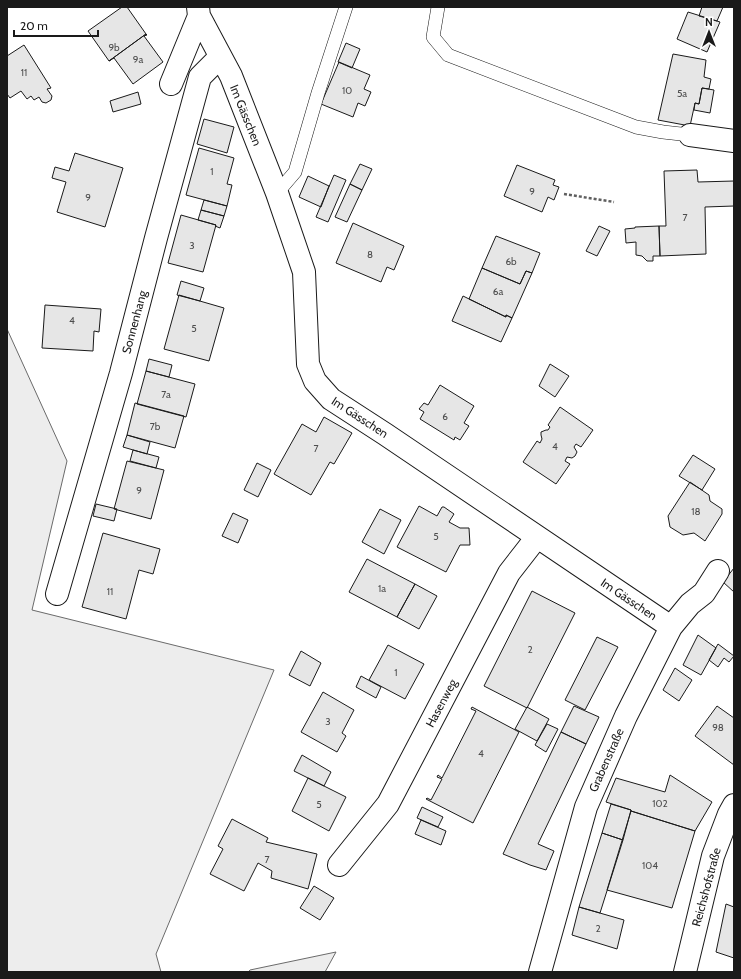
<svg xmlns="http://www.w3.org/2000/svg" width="741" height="979" viewBox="0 0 741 979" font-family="Cabin,sans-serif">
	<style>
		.built { fill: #ededed; stroke: #6a6a6a }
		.building { fill: #e6e6e6; stroke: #1a1a1a }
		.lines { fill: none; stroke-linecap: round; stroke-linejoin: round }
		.service-casing { stroke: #1a1a1a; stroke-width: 14 }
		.minor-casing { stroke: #1a1a1a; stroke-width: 24 }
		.tertiary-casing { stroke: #1a1a1a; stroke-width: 24 }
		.path { stroke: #5f5f5f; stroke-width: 2.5; stroke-dasharray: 3 2; stroke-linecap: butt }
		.service { stroke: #fff; stroke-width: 13 }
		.minor { stroke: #fff; stroke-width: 22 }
		.tertiary { stroke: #fff; stroke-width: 22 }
		.labels { text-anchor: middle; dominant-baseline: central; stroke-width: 3; stroke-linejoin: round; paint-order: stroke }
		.number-label { font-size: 10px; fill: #4d4d4d }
		.street-label { font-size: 12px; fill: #1a1a1a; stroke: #fff }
	</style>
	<rect width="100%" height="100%" fill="#fff"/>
	<!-- built -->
	<path class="built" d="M7 329 67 461 32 610 274 670 156 954 161 972H7Z
		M336 952 325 972H248L250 970Z"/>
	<!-- building -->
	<path class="building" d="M122 7H127L146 34 109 61 88 31Z
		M702 7H723L717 21 699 16Z
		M688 12 720 22 707 52 677 39Z
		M146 34 147 35 144 36 163 62 133 84 114 58 109 61Z
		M346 43 360 49 352 68 338 62Z
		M24 45 51 88 47 89 52 96 51 100 46 103 42 102 39 97 34 100 31 96 27 99 21 91 10 98 7 94V56Z
		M673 54 706 60 704 77 711 79 709 89 702 88 699 104 695 103 690 126 658 120Z
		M339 62 370 75 364 89 371 92 365 106 358 103 353 117 321 104Z
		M702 88 714 90 710 113 694 110 695 103 699 104Z
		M138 92 141 104 113 112 110 101Z
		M204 119 234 127 227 153 197 144Z
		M199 148 234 158 227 184 232 185 227 206 186 195Z
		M75 153 123 168 105 227 57 212 66 182 52 178 55 167 69 171Z
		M360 164 372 169 362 190 350 184Z
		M517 165 555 180 553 185 559 187 554 200 548 197 542 212 504 196Z
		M697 170 698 182 734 181V206L705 207 706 254 660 256 659 226H666L664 171Z
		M334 175 346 180 328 222 316 217Z
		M308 176 329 186 321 207 299 197Z
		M350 184 362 190 347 222 335 217Z
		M204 200 227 206 224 216 201 210Z
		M201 210 224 216 220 228 215 226 216 225 198 220Z
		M181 215 216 225 203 272 168 263Z
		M353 223 404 246 394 270 387 267 381 282 336 263Z
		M599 226 610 231 597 256 586 251Z
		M659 226 660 256H653V261H647L642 256 636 255V242L626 243 625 229 635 228V227Z
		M496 236 540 253 532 273 526 271 520 284 482 268Z
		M482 268 520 284 526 271 532 273 512 318 506 315V317L469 299Z
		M181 281 204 288 200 301 177 295Z
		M179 295 224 308 209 361 164 349Z
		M463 296 506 317V315L512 318 501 342 452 321Z
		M45 305 101 309 99 332 94 331 93 351 42 348Z
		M149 359 172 365 169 377 146 371Z
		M550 364 569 376 555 397 539 386Z
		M146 371 195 384 186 417 137 404Z
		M440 385 474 406 464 423 469 426 460 440 455 437 454 440 420 419 424 412 419 409 424 403 428 405Z
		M135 403 184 416 175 448 127 435Z
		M560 407 593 430 581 447 576 444 574 447 577 452 575 456 572 458 567 457 565 461 570 464 556 484 523 462 537 441 540 443 542 439 541 435V432L546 430H548L550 427 548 425Z
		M324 417 352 433 334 464 330 462 311 495 274 474 302 424 316 432Z
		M127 435 150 442 147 454 123 447Z
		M133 450 159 457 156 468 130 461Z
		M693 455 715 469 702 490 679 476Z
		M127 461 164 470 151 519 114 509Z
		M257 463 271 470 258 497 244 490Z
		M690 482 709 495 710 501 722 509V514L705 541 694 533 683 535 670 527 668 516Z
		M96 504 117 509 114 521 93 516Z
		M419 506 437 516 442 507H444L454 514 449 522 460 528H469L470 545H460L446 572 397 547Z
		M380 509 401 520 384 554 362 542Z
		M233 513 248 520 238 543 222 536Z
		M103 533 160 549 153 574 139 570 126 619 82 607Z
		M367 559 415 584 397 617 349 592Z
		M734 568V592L723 582Z
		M415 584 437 596 419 629 397 617Z
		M532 591 575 613 527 708 484 686Z
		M698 635 716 648 701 675 683 665Z
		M597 637 618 647 585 710 565 700Z
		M718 644 734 656 729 662 724 658 718 667 709 660Z
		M388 645 424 664 405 699 369 680Z
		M301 651 321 663 310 686 289 675Z
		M675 668 692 680 679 701 663 690Z
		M361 676 381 687 376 698 356 687Z
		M323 692 354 710 342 733 346 736 337 752 301 732Z
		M574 706 599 717 586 744 561 732Z
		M717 706 734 718V765L695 736Z
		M472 707 519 732 473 823 426 799 427 798 431 800 442 779 437 777 438 775 442 778 476 711 471 709Z
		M527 707 549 719 537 741 515 729Z
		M547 724 558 729 546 752 535 745Z
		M561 732 586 744 538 844 554 851 546 870 530 865 503 854Z
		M302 755 331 772 324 786 294 771Z
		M670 775 712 802 695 831 631 811V810L606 802 616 778 665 792Z
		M308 778 346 797 329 831 292 811Z
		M611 804 631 810 623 840 602 833Z
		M422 807 443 817 438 827 417 818Z
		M631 811 695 831 672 908 607 890Z
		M232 819 268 838 266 842 317 854 308 889 271 878 272 871 258 863 244 891 210 874 223 849 218 846Z
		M421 820 446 831 441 845 415 834Z
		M602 833 623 840 600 913 579 907Z
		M314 886 334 898 320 920 300 908Z
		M726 904 734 907V958L716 952Z
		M579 907 624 920 617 949 572 935Z"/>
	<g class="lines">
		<!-- service casing -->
		<g class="service-casing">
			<path id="service" d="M438 7 433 37 448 55 636 127 663 132 690 135
				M277 193 295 172 318 93 346 7"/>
		</g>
		<!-- minor casing -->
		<g class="minor-casing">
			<path id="minor" d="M198 7 199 16 231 76 277 193 304 272 308 364 315 381 331 399 385 434 671 627
				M171 84 199 16
				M690 135 734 141
				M57 594 121 373 156 238 200 77 220 57
				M339 865 388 804 509 573 537 537
				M540 972 586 807 626 716 671 627 690 604 704 593 718 571"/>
		</g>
		<!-- tertiary casing -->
		<g class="tertiary-casing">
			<path id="tertiary" d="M685 972 713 856 729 814 734 805"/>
		</g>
		<!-- path -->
		<path class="path" d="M564 194 614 202"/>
		<!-- service -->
		<use href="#service" class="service"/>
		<!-- minor -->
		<use href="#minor" class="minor"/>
		<!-- tertiary -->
		<use href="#tertiary" class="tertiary"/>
	</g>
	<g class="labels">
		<!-- number labels -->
		<g class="number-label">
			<text x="114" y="47">9b</text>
			<text x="138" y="59">9a</text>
			<text x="24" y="72">11</text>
			<text x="347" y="90">10</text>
			<text x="682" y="93">5a</text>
			<text x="212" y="171">1</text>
			<text x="532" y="191">9</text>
			<text x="88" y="197">9</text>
			<text x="685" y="217">7</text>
			<text x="192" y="245">3</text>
			<text x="370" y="254">8</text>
			<text x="511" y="261">6b</text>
			<text x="498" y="291">6a</text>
			<text x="72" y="320">4</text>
			<text x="194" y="328">5</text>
			<text x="166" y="394">7a</text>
			<text x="445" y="416">6</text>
			<text x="155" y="426">7b</text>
			<text x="555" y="446">4</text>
			<text x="316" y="448">7</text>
			<text x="139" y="490">9</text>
			<text x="696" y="511">18</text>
			<text x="436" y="536">5</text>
			<text x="382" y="588">1a</text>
			<text x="110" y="591">11</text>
			<text x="530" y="649">2</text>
			<text x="396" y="672">1</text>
			<text x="328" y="721">3</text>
			<text x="718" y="727">98</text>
			<text x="481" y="753">4</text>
			<text x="660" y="803">102</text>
			<text x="319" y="804">5</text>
			<text x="267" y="859">7</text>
			<text x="650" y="865">104</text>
			<text x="598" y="928">2</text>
		</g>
		<!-- street labels -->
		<g class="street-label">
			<text transform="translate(246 115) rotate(68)">Im Gässchen</text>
			<text transform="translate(134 322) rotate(-75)">Sonnenhang</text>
			<text transform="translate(360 417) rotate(33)">Im Gässchen</text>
			<text transform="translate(629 599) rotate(34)">Im Gässchen</text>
			<text transform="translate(441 703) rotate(-62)">Hasenweg</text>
			<text transform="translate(606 760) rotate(-66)">Grabenstraße</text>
			<text transform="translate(706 887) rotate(-75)">Reichshofstraße</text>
		</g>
	</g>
	<!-- border -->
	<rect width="741" height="979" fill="none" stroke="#1a1a1a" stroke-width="16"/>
	<!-- north arrow -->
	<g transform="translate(709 32)" stroke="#ffffff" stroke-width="3" paint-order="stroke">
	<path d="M0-3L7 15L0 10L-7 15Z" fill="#1a1a1a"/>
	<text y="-6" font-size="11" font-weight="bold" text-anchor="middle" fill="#1a1a1a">N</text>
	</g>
	<!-- scale -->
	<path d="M14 30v6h84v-6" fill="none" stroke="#1a1a1a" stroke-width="2"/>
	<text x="20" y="30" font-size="12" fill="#1a1a1a" stroke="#ffffff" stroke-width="3" paint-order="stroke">20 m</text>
</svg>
